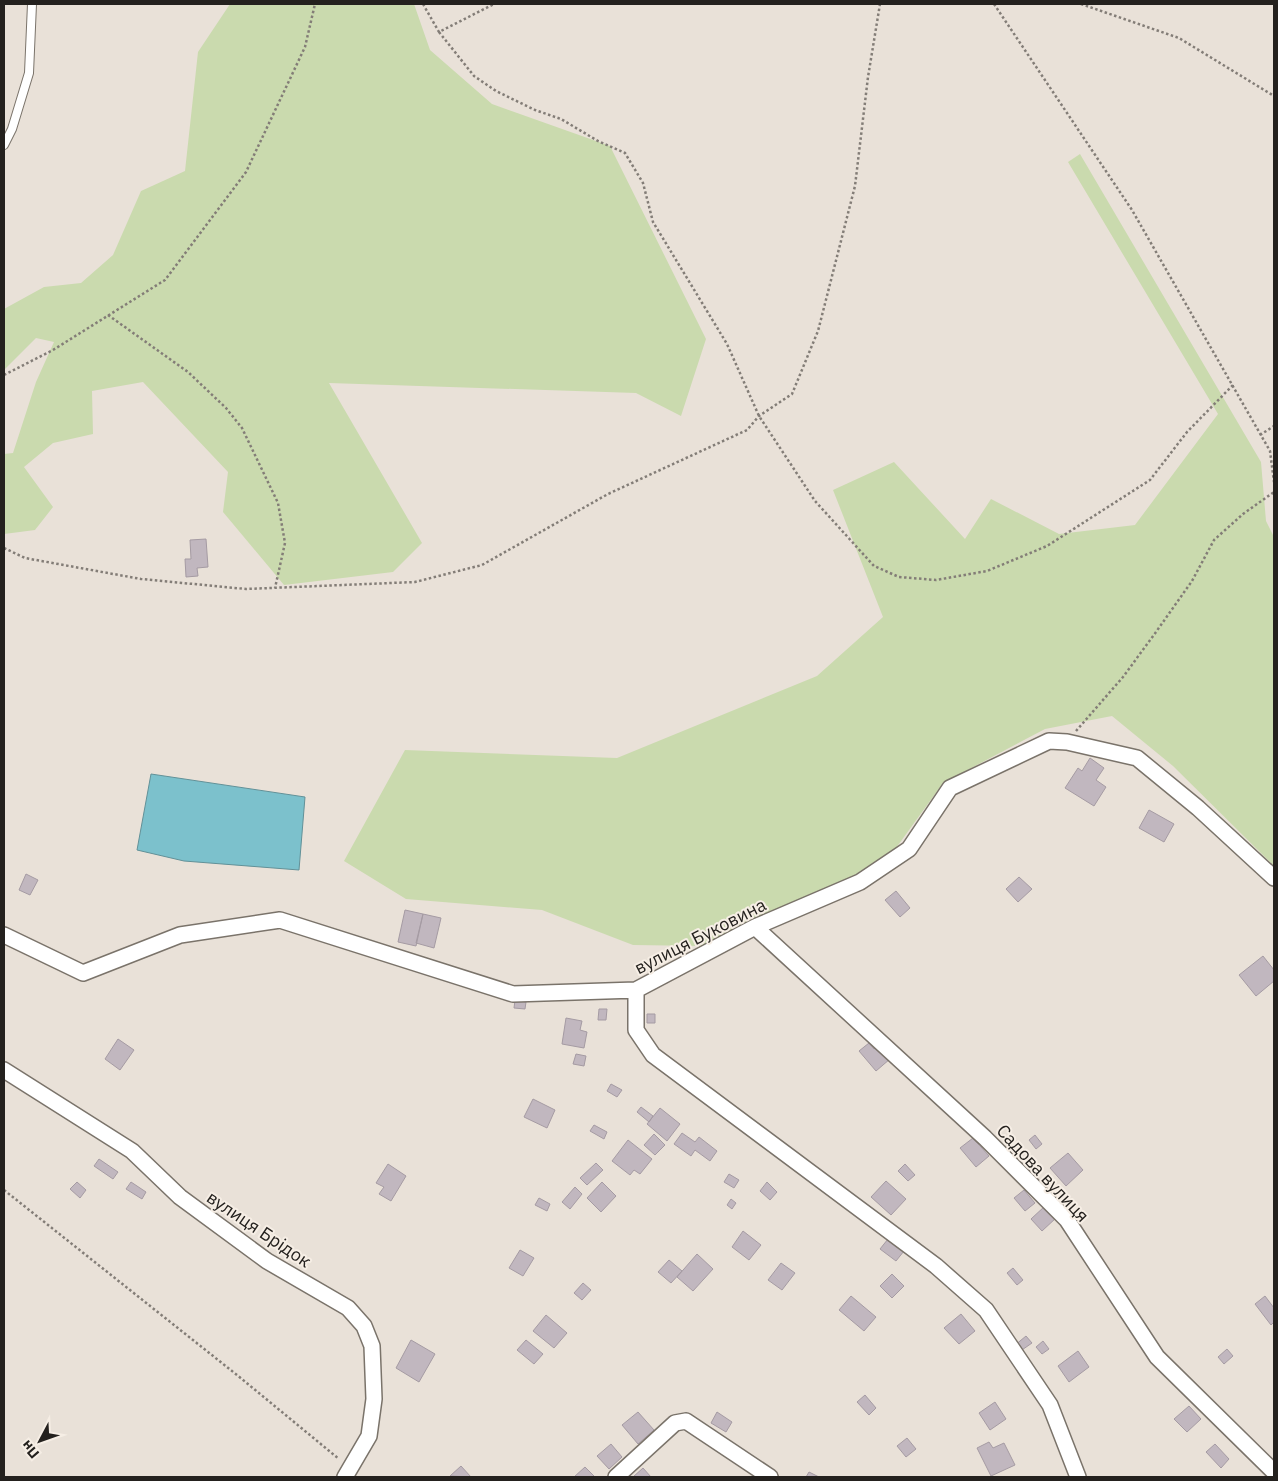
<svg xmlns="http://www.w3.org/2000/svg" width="1278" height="1481" viewBox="0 0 1278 1481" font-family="'IBM Plex Sans',sans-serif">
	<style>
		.green { fill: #cadaae }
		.water { fill: #7cc1cc; stroke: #629198 }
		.building { fill: #c1b7bf; stroke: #a59ba3 }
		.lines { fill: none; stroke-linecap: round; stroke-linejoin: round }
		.lane-casing { stroke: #7a736a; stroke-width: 10 }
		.street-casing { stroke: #7a736a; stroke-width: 18 }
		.path { stroke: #837d77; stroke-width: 2.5; stroke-dasharray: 2.5 2.5; stroke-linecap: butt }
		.lane { stroke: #fff; stroke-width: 8 }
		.street { stroke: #fff; stroke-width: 15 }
		.labels { text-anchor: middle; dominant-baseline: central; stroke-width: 4; stroke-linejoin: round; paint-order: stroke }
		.street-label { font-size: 18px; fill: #24211e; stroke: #f6eee5 }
	</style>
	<rect width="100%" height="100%" fill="#e9e1d8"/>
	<!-- green -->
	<path class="green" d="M230 4H414L430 50 492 104 610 146 706 339 681 416 636 393 329 383 422 543 393 572 284 585 223 512 228 472 143 382 92 391 93 434 53 443 24 467 53 507 35 530 4 534V454L13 453 36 382 54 342 36 338 4 370V309L44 287 81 283 113 255 141 191 185 171 198 52Z
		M1080 154 1261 462 1266 521 1274 537V866L1173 766 1112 716 1045 729 943 783 896 848 850 878 702 946 633 945 542 910 406 899 344 861 405 750 617 758 817 676 883 617 833 490 894 462 965 539 991 499 1059 534 1135 525 1218 414 1068 162Z"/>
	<!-- water -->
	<path class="water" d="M151 774 305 797 299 870 184 861 137 850Z"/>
	<!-- building -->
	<path class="building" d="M206 539 208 567 197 568 198 576 186 577 185 559H191L190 540Z
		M1090 758 1104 768 1096 780 1106 787 1094 806 1065 788 1078 768 1082 771Z
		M1149 810 1174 824 1164 842 1139 828Z
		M26 874 38 880 30 895 19 890Z
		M1019 877 1032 889 1018 902 1006 889Z
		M896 891 910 908 900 917 885 900Z
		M405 910 423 914 416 946 398 942Z
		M423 914 441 918 434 948 416 943Z
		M1263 956 1274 970V981L1256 996 1239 975Z
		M515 1000 526 1002 525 1009 514 1008Z
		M599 1009H607L606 1020H598Z
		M647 1014H655V1023H647Z
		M566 1018 582 1021 580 1030 587 1032 584 1048 562 1044Z
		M118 1039 134 1050 120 1070 105 1059Z
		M869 1043 874 1049 879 1045 890 1059 876 1071 859 1051Z
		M576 1054 586 1056 584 1066 573 1064Z
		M611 1084 622 1090 617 1097 607 1091Z
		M533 1099 555 1110 547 1128 524 1117Z
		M641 1107 653 1116 649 1122 637 1112Z
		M660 1108 680 1124 667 1141 647 1124Z
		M594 1125 607 1132 604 1139 590 1131Z
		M682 1133 695 1142 699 1137 717 1151 710 1161 695 1150 691 1156 674 1144Z
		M654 1134 665 1145 655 1155 644 1145Z
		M1035 1135 1042 1144 1036 1149 1029 1140Z
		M973 1138 989 1156 976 1167 960 1148Z
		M628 1140 652 1159 640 1174 634 1170 630 1175 612 1161Z
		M1068 1153 1083 1170 1066 1186 1050 1168Z
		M99 1159 118 1172 113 1179 94 1166Z
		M596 1163 603 1170 587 1185 580 1178Z
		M388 1164 406 1176 391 1201 379 1194 384 1187 376 1183Z
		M905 1164 915 1175 908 1181 898 1171Z
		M729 1174 739 1180 734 1188 724 1182Z
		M886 1181 906 1199 891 1215 871 1197Z
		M77 1182 86 1190 80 1198 70 1189Z
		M131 1182 146 1192 142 1199 126 1189Z
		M602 1182 616 1196 601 1212 587 1198Z
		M767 1182 777 1192 770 1200 760 1191Z
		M575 1187 582 1194 570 1209 562 1202Z
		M1024 1190 1035 1203 1025 1211 1014 1198Z
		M539 1198 550 1204 547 1211 535 1205Z
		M731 1199 736 1203 732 1209 727 1205Z
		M1045 1206 1056 1218 1042 1231 1031 1219Z
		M743 1231 761 1245 749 1260 732 1247Z
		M888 1239 904 1251 896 1261 880 1249Z
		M520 1250 534 1258 523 1276 509 1268Z
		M697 1254 713 1269 693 1291 677 1277Z
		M669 1260 682 1271 671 1283 658 1272Z
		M781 1263 795 1273 782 1290 768 1280Z
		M1013 1268 1023 1280 1017 1285 1007 1273Z
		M892 1274 904 1286 892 1298 880 1286Z
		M583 1283 591 1290 582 1300 574 1293Z
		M851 1296 876 1317 864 1331 839 1310Z
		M1265 1296 1274 1308V1322L1271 1325 1255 1304Z
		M961 1314 975 1331 959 1344 944 1328Z
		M546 1315 567 1333 554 1348 533 1331Z
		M1026 1336 1032 1343 1019 1352 1014 1346Z
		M411 1340 435 1354 419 1382 396 1368Z
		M526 1340 543 1354 534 1364 517 1350Z
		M1043 1341 1049 1349 1042 1354 1036 1347Z
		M1227 1349 1233 1356 1224 1364 1218 1357Z
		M1078 1351 1089 1367 1069 1382 1058 1366Z
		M865 1395 876 1408 869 1415 857 1402Z
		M995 1402 1006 1419 990 1430 979 1413Z
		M1189 1406 1201 1419 1187 1432 1174 1419Z
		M638 1412 654 1430 638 1444 622 1425Z
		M717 1412 732 1422 726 1432 711 1423Z
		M907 1438 916 1449 906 1457 897 1446Z
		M989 1442 993 1448 1004 1443 1015 1465 991 1476 977 1448Z
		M611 1444 622 1457 609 1469 597 1456Z
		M1215 1444 1229 1459 1221 1468 1206 1452Z
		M461 1466 471 1477 450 1476Z
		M585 1467 595 1477H574Z
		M643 1468 651 1477H633Z
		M809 1472 819 1477H806Z"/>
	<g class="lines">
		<!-- lane casing -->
		<g class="lane-casing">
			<path id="lane" d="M4 145 12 129 29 73 32 4"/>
		</g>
		<!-- street casing -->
		<g class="street-casing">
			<path id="street" d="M755 927 985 1138 1067 1220 1157 1357 1274 1472
				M4 935 83 973 180 935 280 920 513 994 636 990 755 927 860 882 909 849 950 788 1049 741 1067 742 1137 758 1198 808 1274 878
				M636 990V1030L653 1055 936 1266 986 1310 1050 1405 1078 1477
				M4 1070 132 1151 180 1197 267 1261 348 1308 364 1326 372 1346 374 1399 369 1436 345 1477
				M616 1477 675 1423 686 1421 770 1477"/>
		</g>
		<!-- path -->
		<path class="path" d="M423 4 439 32 494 4
			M994 4 1132 210 1270 451 1274 482
			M1081 4 1179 38 1274 96
			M439 32 474 76 496 91 535 110 561 119 598 141 625 153 643 183 653 222 727 344 759 416 815 501 874 566 899 577 936 580 987 571 1047 546 1150 480 1187 432 1233 385
			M108 315 188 372 226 408 242 428 278 503 285 543 275 588
			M4 375 53 350 165 280 246 172 305 47 315 4
			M1260 435 1274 426
			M4 548 25 558 141 579 246 589 415 582 482 565 608 494 747 430 759 416 792 394 818 331 855 186 868 77 880 4
			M1076 731 1123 677 1156 632 1192 581 1214 540 1243 514 1274 492
			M4 1190 237 1375 339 1459"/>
		<!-- lane -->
		<use href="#lane" class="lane"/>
		<!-- street -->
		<use href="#street" class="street"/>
	</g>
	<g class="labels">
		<!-- street labels -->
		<g class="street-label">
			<text transform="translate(700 936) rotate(-27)">вулиця Буковина</text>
			<text transform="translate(1043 1173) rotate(47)">Садова вулиця</text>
			<text transform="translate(259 1229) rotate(34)">вулиця Брідок</text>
		</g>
	</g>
	<!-- border -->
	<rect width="1278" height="1481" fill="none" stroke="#24211e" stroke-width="10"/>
	<!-- north arrow -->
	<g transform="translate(40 1441) rotate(229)" stroke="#f6eee5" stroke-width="4" paint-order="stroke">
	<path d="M0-4L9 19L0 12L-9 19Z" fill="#24211e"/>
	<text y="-8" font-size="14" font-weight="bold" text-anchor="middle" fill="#24211e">Пн</text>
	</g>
</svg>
